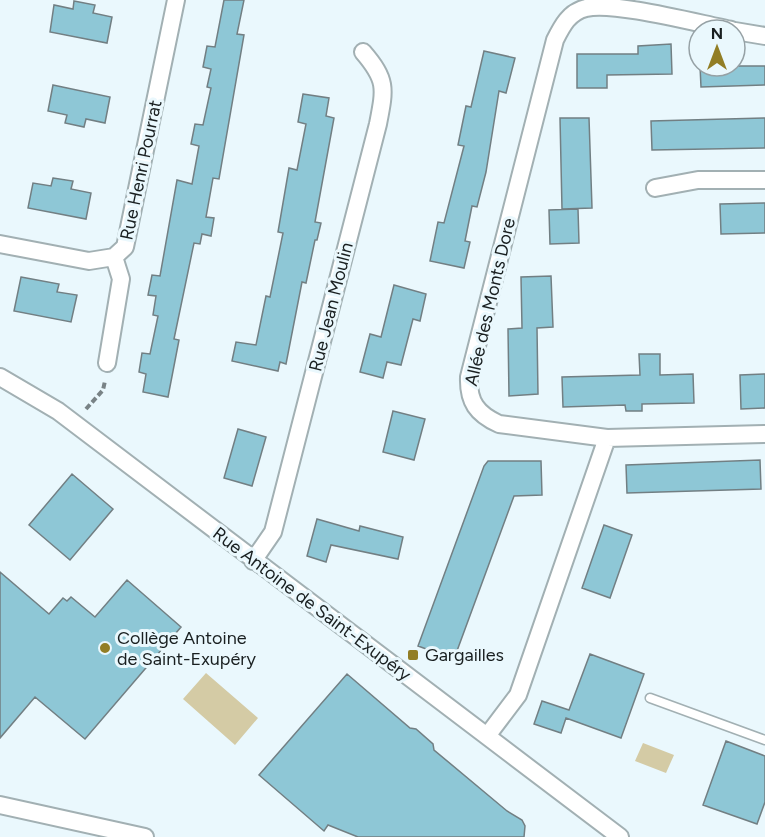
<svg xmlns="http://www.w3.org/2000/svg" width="765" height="837" viewBox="0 0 765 837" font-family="Figtree,sans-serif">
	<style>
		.green { fill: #d4cba5 }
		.building { fill: #8ec7d6; stroke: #727f83; stroke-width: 1.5 }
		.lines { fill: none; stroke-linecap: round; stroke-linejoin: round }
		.service-casing { stroke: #a2b0b3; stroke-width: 11 }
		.minor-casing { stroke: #a2b0b3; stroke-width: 20 }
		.path { stroke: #798386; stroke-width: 4; stroke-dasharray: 6 3; stroke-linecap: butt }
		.service { stroke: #fff; stroke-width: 8 }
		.minor { stroke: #fff; stroke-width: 16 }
		.poi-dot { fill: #927e25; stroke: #eaf8fd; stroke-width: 2 }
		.labels { text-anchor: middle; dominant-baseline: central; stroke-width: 6; stroke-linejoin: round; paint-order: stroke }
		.street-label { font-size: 18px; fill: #191f20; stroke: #eaf8fd }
		.poi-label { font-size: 18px; fill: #191f20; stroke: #eaf8fd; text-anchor: start }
	</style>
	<rect width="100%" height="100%" fill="#eaf8fd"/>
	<!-- green -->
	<path class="green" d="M206 673 258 718 235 745 183 699Z
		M643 743 674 755 666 773 635 761Z"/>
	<!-- building -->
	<path class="building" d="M224 0H244L237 34 244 35 219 179 213 178 206 217 214 218 211 236 202 234 200 244 194 243 174 339 179 340 168 397 143 392 146 374 139 372 142 353 150 354 158 316 153 315 156 296 148 295 152 275 160 276 177 180 192 184 199 146 191 144 195 124 203 125 211 88 207 87 211 69 203 67 207 46 215 47Z
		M74 1 95 5 93 13 112 17 107 43 50 32 54 5 73 9Z
		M671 44 672 74 607 75V88H577V54H638V46Z
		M484 51 515 58 506 93 499 91 486 172 477 207 472 206 465 241 470 242 464 268 430 261 438 222 444 223 464 146 458 145 466 106 471 107Z
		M700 66H765V85L701 87Z
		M53 85 110 97 105 123 86 119 84 127 65 123 67 115 48 111Z
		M303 94 329 98 326 116 334 118 315 222 321 223 317 240H315L306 283 302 282 286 364 280 362 278 371 232 361 236 342 256 345 266 296 270 297 283 233 278 232 289 168 297 170 306 124 298 122Z
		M560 118H589L592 208 562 209Z
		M765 118V148L652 150 651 121Z
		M53 178 73 181 71 189 91 193 86 219 28 208 33 183 51 186Z
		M765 203V233L721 234 720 204Z
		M578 209 579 243 550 244 549 210Z
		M551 276 553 327 537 328 538 394 509 396 508 329 522 328 521 277Z
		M21 277 59 284 57 292 77 295 71 322 14 311Z
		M394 285 426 294 420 321 413 319 401 365 387 362 383 378 360 372 370 334 381 337Z
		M639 354H660V375L693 374 694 403 642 404V411H626L625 405 563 407 562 377 640 375Z
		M765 374V408L741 409 740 375Z
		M393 411 425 419 414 460 383 452Z
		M238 429 266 437 252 486 224 478Z
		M760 460 761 489 627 493 626 465Z
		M488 461H541L542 495 514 496 454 659 418 646 484 466Z
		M72 474 113 509 70 560 29 525Z
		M317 519 359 531 360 526 403 537 398 559 331 545 326 562 307 556Z
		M604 525 632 535 610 598 582 588Z
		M0 572 49 614 63 598 67 601 71 597 95 617 127 580 181 627 85 739 35 697 0 738Z
		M590 654 644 674 621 738 566 718 561 733 534 724 542 701 569 710Z
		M347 674 410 728 416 729 433 744 434 750 507 811 522 820 525 826 524 837H358L328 825 324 831 259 775Z
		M726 741 765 756V802L757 824 703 805Z"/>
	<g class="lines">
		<!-- service casing -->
		<g class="service-casing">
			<path id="service" d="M650 698 765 740"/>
		</g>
		<!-- minor casing -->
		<g class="minor-casing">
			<path id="minor" d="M735 31 765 36
				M655 188 698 180H765
				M0 244 89 261 114 257 125 247 176 0
				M107 363 121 279 114 257
				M0 377 58 411 620 837
				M607 438 765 434
				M253 561 273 532 378 124C385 88 387 80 363 52
				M487 736 518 695 607 438 499 424C477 414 468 402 469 377L555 40C562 26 569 12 586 8 613 1 700 24 732 30
				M0 805 145 837"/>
		</g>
		<!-- path -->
		<path class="path" d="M86 409 103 390 105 381"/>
		<!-- service -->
		<use href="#service" class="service"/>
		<!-- minor -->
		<use href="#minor" class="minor"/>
	</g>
	<!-- markers -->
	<g class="poi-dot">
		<circle cx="105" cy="648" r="6"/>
		<rect x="407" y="649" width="12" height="12" rx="3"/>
	</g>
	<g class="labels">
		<!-- street labels -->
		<g class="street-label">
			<text transform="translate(141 170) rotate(-78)">Rue Henri Pourrat</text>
			<text transform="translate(490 302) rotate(-77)">Allée des Monts Dore</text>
			<text transform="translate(331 307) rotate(-76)">Rue Jean Moulin</text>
			<text transform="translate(312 604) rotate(37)">Rue Antoine de Saint-Exupéry</text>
		</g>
		<!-- poi labels -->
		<g class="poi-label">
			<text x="117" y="638">Collège Antoine<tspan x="117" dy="21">de Saint-Exupéry</tspan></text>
			<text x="425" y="655">Gargailles</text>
		</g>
	</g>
	<!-- north arrow -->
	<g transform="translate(717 48)"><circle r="28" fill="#eaf8fd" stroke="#96a1a5" stroke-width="1.5"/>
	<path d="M0-4.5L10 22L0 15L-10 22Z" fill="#927e25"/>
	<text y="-9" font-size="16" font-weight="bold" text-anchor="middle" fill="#191f20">N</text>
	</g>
</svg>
